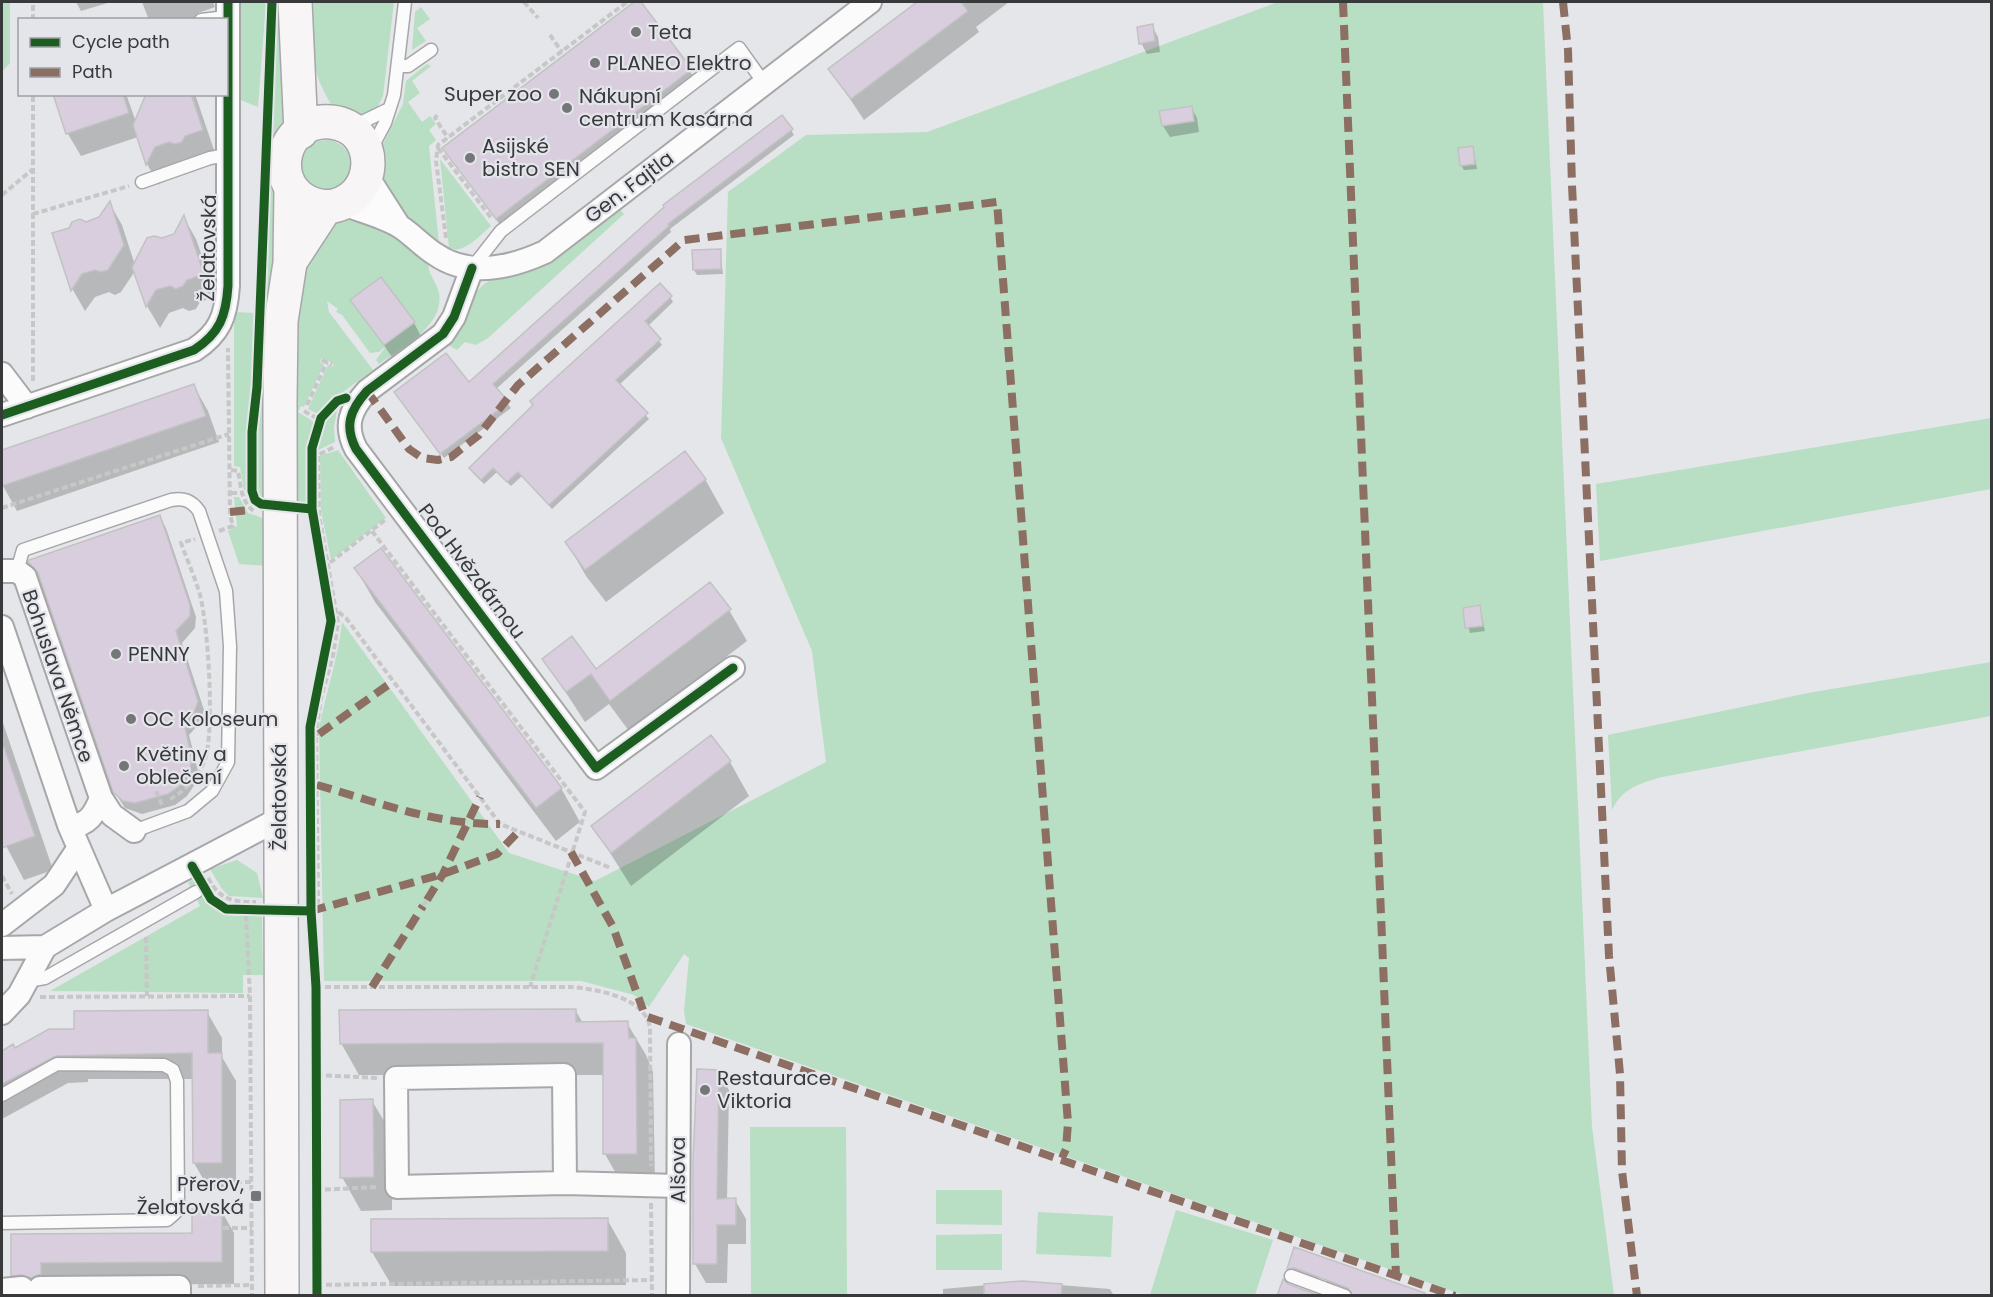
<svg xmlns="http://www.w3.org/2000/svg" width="1993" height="1297" viewBox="0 0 1993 1297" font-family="Poppins,sans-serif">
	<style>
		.green { fill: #b8dec3 }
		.shadow { fill: #0003 }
		.building { fill: #d9cedd; stroke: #c2c2c4; stroke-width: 1.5 }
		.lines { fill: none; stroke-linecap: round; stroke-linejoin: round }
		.service-casing { stroke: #a7a7a9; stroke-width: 15 }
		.minor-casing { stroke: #a7a7a9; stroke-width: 26 }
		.secondary-casing { stroke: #a7a7a9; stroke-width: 36 }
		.path { stroke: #c7c7c7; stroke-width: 4; stroke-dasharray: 6 3; stroke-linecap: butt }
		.service { stroke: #fbfbfc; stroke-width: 12 }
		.minor { stroke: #fbfbfc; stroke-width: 22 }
		.secondary { stroke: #f7f5f6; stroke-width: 33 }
		.quiet { stroke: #8d6e63; stroke-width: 8; stroke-dasharray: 15 8; stroke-linecap: butt }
		.cycleway-casing { stroke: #e4e5ea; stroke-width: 13 }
		.cycleway { stroke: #1b5e20; stroke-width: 9 }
		.poi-dot { fill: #757678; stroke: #e4e5ea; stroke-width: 2 }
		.labels { text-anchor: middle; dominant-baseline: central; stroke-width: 4.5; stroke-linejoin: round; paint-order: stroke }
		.poi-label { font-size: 20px; fill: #38393b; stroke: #e4e5ea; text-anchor: start }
		.street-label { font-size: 20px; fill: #38393b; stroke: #e4e5ea }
	</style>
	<rect width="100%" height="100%" fill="#e5e6e9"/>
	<!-- green -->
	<path class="green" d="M2 2H10V63L2 72Z
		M237 2H266L258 107 236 98Z
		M277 2H281L280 42 287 102 278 192 265 501 257 498 256 492V445Z
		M309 2H394L383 96 376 110 362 118 333 107C309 70 311 44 309 2Z
		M1278 2H1543L1592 1127 1614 1295H1464L686 1024 684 1011 689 958 684 954 649 1007 634 995 581 981H324L319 729C326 692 338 659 342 622L509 853 595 881 826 762 812 651 721 438 728 192 806 135 927 132Z
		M421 7 430 19 417 28 426 41 412 50 415 12Z
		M427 64 431 66 412 81 420 93 408 102 422 122 430 116 436 124 429 130 436 140 429 146 439 244 407 217 382 181 380 150 403 104 406 81Z
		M301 165a25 25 0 1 1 50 0a25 25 0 1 1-50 0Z
		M440 159 491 226C481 234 464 255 449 248Z
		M620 209 624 214 488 338 476 345 465 342 457 350 447 344C467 326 466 301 482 286 496 273 521 277 538 268 567 254 594 228 620 209Z
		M348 218 390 235 429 263C426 272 437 282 439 293 445 325 402 348 379 364L376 360 387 345 379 352 370 353 342 315 336 312 338 309 327 301 329 312 373 370 333 399 318 414 308 409 328 365 332 367 334 364 322 358 320 362 324 364 304 407 301 406 298 412 314 422 308 456 307 501 304 505H296L293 323 298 279 327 223Z
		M234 312 255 313 248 490H244L240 467 234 466Z
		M338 405 334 427 335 442 316 451 322 424Z
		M1991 418V489L1600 561 1596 484Z
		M338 450 386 518 331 560 321 511 320 456Z
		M234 497H239L248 513 265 519 267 566 239 564 228 531 237 526Z
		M1991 662V716L1662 777C1641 783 1622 788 1612 810L1608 735 1808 693Z
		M237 860 257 873 263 898 229 896 222 889 210 869Z
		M194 879 215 910 235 916 262 915 263 975H243V993L50 991 200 906 188 882Z
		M750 1127H846L847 1295H751Z
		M936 1190H1002V1225L936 1224Z
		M1176 1210 1273 1240 1255 1295H1150Z
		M1038 1212 1113 1216 1111 1257 1036 1254Z
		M1002 1234V1270H936V1235Z"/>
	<!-- shadow -->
	<path class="shadow" d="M76 2H111L81 11Z
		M142 2H213L215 7 198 13 194 20H149Z
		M637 2 697 81 503 229 444 148Z
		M919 2H1009L976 27 979 32 864 120 830 69Z
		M1152 26 1158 37 1160 52 1147 54 1141 43Z
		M55 94H126L136 122 163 94H195L215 153 167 169 159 185 147 164 138 137 81 156 68 134Z
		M1191 107 1197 118 1199 132 1170 137 1163 126 1161 113Z
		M791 130 794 135 670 229 671 232 496 389 511 408 444 458 399 397 469 384 666 207Z
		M1473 147 1477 169 1464 170 1461 165Z
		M110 204 122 225 135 265 162 240 175 235 184 218 196 239 216 297 200 302 196 309 189 311 183 308 169 313 160 328 147 306 135 271 121 292 115 295 109 292 95 297 85 311 73 290 54 234 100 219Z
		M720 251 723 274 697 275 694 270Z
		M670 297 673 302 648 326 662 345 619 385 649 419 552 509 522 476 511 486 497 472 484 484 473 473 471 468Z
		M352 301 414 323 423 340 395 361Z
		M194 386 208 411 219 442 17 511 2 484V452Z
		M705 479 724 513 606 602 586 576 567 543Z
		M160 517 166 528 196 617 195 628 182 643 204 710 199 724 189 735 198 771 195 784 187 796 175 805 142 814 125 808 118 797 42 579 30 562Z
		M356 569 561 788 580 822 556 841 375 602Z
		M710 585 729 610 747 641 629 731 609 704 585 722 544 659 596 671Z
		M1480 607 1485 631 1470 633 1464 609Z
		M2 720 53 870 24 880 2 838Z
		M711 737 730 762 749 796 631 886 593 826Z
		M575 1010 583 1023H627L646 1055 653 1072 655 1185 623 1186 605 1154 604 1075H359L341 1043Z
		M207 1012 222 1038V1057L236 1081V1189H209L194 1163V1079H88V1082L68 1083 2 1119V1052L12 1047 15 1050 75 1030Z
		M718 1071 729 1090 727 1200H735L746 1219V1244H728L727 1283H706L695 1264Z
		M372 1101 392 1134V1210L361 1211 342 1177Z
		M221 1210 234 1233V1284L54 1285 53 1296H24L13 1275 12 1236 194 1235Z
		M607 1219 626 1253V1285L392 1286 372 1252V1220Z
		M1295 1249 1428 1296H1366L1327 1282 1323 1267 1318 1281 1291 1274 1288 1269Z
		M1022 1282 1110 1289 1114 1296H943V1289Z"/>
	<!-- building -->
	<path class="building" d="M634 2H641L692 69 496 219 442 148Z
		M917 2H961L968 11 851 99 828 69Z
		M1153 24 1155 41 1139 44 1137 27Z
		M53 94H123L129 113 66 134Z
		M146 94H191L203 130 185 136 182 142 175 144 169 142 155 147 146 165 133 125Z
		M1192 106 1194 121 1162 126 1159 111Z
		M782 115 793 129 668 224 669 226 493 384 509 402 440 454 394 392 446 353 469 382 664 207 663 205Z
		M1473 146 1475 164 1460 166 1458 148Z
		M110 201 124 245 108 270 101 272 95 270 82 274 71 291 52 233 69 228 72 222 80 219 86 222 99 217Z
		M184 215 204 274 187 280 183 286 176 289 170 286 156 290 146 307 132 267 147 238 154 236 162 238 174 234Z
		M721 249V269L693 270 692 250Z
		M381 277 415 322 384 345 350 300Z
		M660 283 672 296 645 321 661 339 616 380 648 413 549 505 518 472 507 482 493 468 481 480 469 468 533 405 530 401Z
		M194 384 206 416 2 486V450Z
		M685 451 706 479 585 570 565 542Z
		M160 515 190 605V616L176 631 198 701 194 713 184 723 192 759 189 773 181 785 168 794 135 803 123 801 113 792 38 573 28 562 29 560Z
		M381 548 562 788 536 808 354 568Z
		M710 582 731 609 610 701 591 674 566 692 542 659 572 636 596 669Z
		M1480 605 1483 626 1465 628 1463 608Z
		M711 735 731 761 611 853 591 826Z
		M4 747 35 836 2 848V748Z
		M576 1009V1022L628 1021 629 1038H636L637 1154H603V1043L340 1044 339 1010Z
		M208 1010V1053H222V1163H193L192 1053 56 1056 2 1084V1051L13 1044 15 1048 49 1029H74V1011Z
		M697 1069 719 1070 717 1199 736 1198V1225H717V1264H693V1160Z
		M373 1099 374 1177 340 1178V1100Z
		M192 1209H222V1262L41 1263V1274L31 1278 21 1275 11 1276V1234L192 1233Z
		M608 1218V1251L371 1252V1219Z
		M1294 1247 1425 1293V1296H1353L1348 1288 1294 1268 1287 1269Z
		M1283 1279 1288 1284 1320 1296H1277Z
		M1022 1281 1062 1284 1061 1296H984V1284Z"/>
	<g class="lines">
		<!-- service casing -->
		<g class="service-casing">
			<path id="service" d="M201 20 227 17
				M398 66H408L431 50
				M352 127 389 109
				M370 151 385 123 394 95 405 2
				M142 182 210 158 227 155
				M472 268 501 231 739 48 764 83
				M17 571 23 550 171 500C184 498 191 500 199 511L226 591 230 646 228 762 212 791 188 811 134 831
				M27 981 45 978 196 892
				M2 1095 57 1064 164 1065 173 1070 177 1081 178 1202 175 1213 167 1220 2 1223
				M1291 1276 1345 1296"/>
		</g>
		<!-- minor casing -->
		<g class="minor-casing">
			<path id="minor" d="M367 176 399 226
				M343 204C361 211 382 216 399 226 412 234 422 246 435 254 469 278 510 268 545 252L870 2
				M472 268 454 317 443 334 367 391C350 410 344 426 356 449L596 768 733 668
				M2 374 27 407
				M2 415 194 350C220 333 226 316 228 286V2
				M2 571H17L25 577 101 798C95 813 88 827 69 825
				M2 627 69 825 106 910
				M101 798 112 815 134 831
				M2 925 54 885 78 849
				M2 948 45 947 106 910 279 819
				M2 1013 19 995 45 947
				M564 1075 565 1183 397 1187 396 1078Z
				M565 1183 678 1186
				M40 1288 179 1287V1296
				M2 1290 22 1288
				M678 1296 679 1044"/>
		</g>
		<!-- secondary casing -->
		<g class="secondary-casing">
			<path id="secondary" d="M295 2 301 132
				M292 259 326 207C380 203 382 127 331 122 275 117 265 201 326 207
				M282 1296 280 402 281 321 290 263 291 189"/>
		</g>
		<!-- path -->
		<path class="path" d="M524 2 538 18
			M33 20V2
			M550 35 562 52
			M437 115 435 118 448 138
			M438 148 492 219
			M2 195 33 169
			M33 214 129 186
			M446 238 436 161 438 145 627 2
			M322 360 332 365
			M33 381V94
			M307 405 327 362
			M304 411 320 420
			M231 470 238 471C241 485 241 503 255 512
			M231 493H242
			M2 508 229 434
			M219 531 233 526 230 515 228 348
			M372 531 585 812 530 987
			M323 568 385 520
			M330 610 337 611 346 618 500 824 611 868
			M185 726 210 720
			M319 734H316L321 698 333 656 338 623 319 514 318 455 334 447
			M156 791 162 805
			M170 799C186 791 199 776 205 759 215 731 208 624 200 595 195 577 187 560 181 543L195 539
			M2 876 12 894
			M208 878C220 900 232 902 256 902
			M315 902H318L316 735
			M423 906 427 900
			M246 915 250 996 252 1296
			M146 937 147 996
			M316 987H570C596 989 646 997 650 1028L651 1166
			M40 997 250 996
			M317 1075 378 1078
			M191 1183 251 1182
			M316 1190 378 1187
			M651 1203 652 1296
			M223 1228H252
			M317 1285 652 1280
			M198 1286 252 1285"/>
		<!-- service -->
		<use href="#service" class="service"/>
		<!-- minor -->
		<use href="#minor" class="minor"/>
		<!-- secondary -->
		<use href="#secondary" class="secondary"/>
		<!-- quiet -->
		<path class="quiet" d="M1343 2 1396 1275
			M1563 2 1568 50 1572 185 1609 956 1620 1074 1622 1171 1637 1296
			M367 391 409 449 422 458 438 460 451 457 479 435 518 385 684 240 997 202 1068 1123 1066 1149 1062 1158
			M230 512 251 510
			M319 734 388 685
			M317 785C377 802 436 825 500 824
			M571 852 613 927 643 1010
			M427 900 443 874 480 797
			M311 911 443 874 497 854 519 831
			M372 987 423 906
			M648 1017 1455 1296"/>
		<!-- cycleway casing -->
		<g class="cycleway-casing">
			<path id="cycleway" d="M272 2 257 387 252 432V491L255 500 261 504 312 509
				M472 268 454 317 443 334 367 391C350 410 344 426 356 449L596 768 733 668
				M2 415 194 350C220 333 226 316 228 286V2
				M192 866 211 899 226 909 311 911
				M317 1296 316 987 311 911 310 727 331 621 312 509V448L321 418 337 401 346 398"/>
		</g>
		<!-- cycleway -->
		<use href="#cycleway" class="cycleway"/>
	</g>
	<!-- markers -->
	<g class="poi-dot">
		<circle cx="636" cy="32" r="6"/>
		<circle cx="595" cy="63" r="6"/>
		<circle cx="554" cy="94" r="6"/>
		<circle cx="567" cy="108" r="6"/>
		<circle cx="470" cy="158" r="6"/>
		<circle cx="116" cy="654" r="6"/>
		<circle cx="131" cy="719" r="6"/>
		<circle cx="124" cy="766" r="6"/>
		<circle cx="705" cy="1090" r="6"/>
		<rect x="250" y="1190" width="12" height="12" rx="3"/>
	</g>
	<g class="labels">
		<!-- poi labels -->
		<g class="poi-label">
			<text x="648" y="32">Teta</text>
			<text x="607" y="63">PLANEO Elektro</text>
			<text x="542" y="94" text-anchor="end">Super zoo</text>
			<text x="579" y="96">Nákupní<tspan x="579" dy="23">centrum Kasárna</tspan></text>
			<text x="482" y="146">Asijské<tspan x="482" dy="23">bistro SEN</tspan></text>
			<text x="128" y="654">PENNY</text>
			<text x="143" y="719">OC Koloseum</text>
			<text x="136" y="754">Květiny a<tspan x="136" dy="23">oblečení</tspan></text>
			<text x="717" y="1078">Restaurace<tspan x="717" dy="23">Viktoria</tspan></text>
			<text x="244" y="1184" text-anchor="end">Přerov,<tspan x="244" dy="23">Želatovská</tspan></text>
		</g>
		<!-- street labels -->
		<g class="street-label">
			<text transform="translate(629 187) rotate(-37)">Gen. Fajtla</text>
			<text transform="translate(208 248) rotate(-89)">Želatovská</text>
			<text transform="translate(472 571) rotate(53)">Pod Hvězdárnou</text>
			<text transform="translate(58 676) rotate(71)">Bohuslava Němce</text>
			<text transform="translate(279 797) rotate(-90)">Želatovská</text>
			<text transform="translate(678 1170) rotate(-90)">Alšova</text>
		</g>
	</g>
	<!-- border -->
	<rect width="1993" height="1297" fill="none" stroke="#38393b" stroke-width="6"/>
	<!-- legend -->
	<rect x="18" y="18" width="210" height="78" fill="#e4e5ea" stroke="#9fa0a4" stroke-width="1.5"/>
	<rect x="30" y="38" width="30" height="9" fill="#1b5e20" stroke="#9fa0a4" stroke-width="1.5"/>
	<text x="72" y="48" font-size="18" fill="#38393b">Cycle path</text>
	<rect x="30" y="68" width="30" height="9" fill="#8d6e63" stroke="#9fa0a4" stroke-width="1.5"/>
	<text x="72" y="78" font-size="18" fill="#38393b">Path</text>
</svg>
